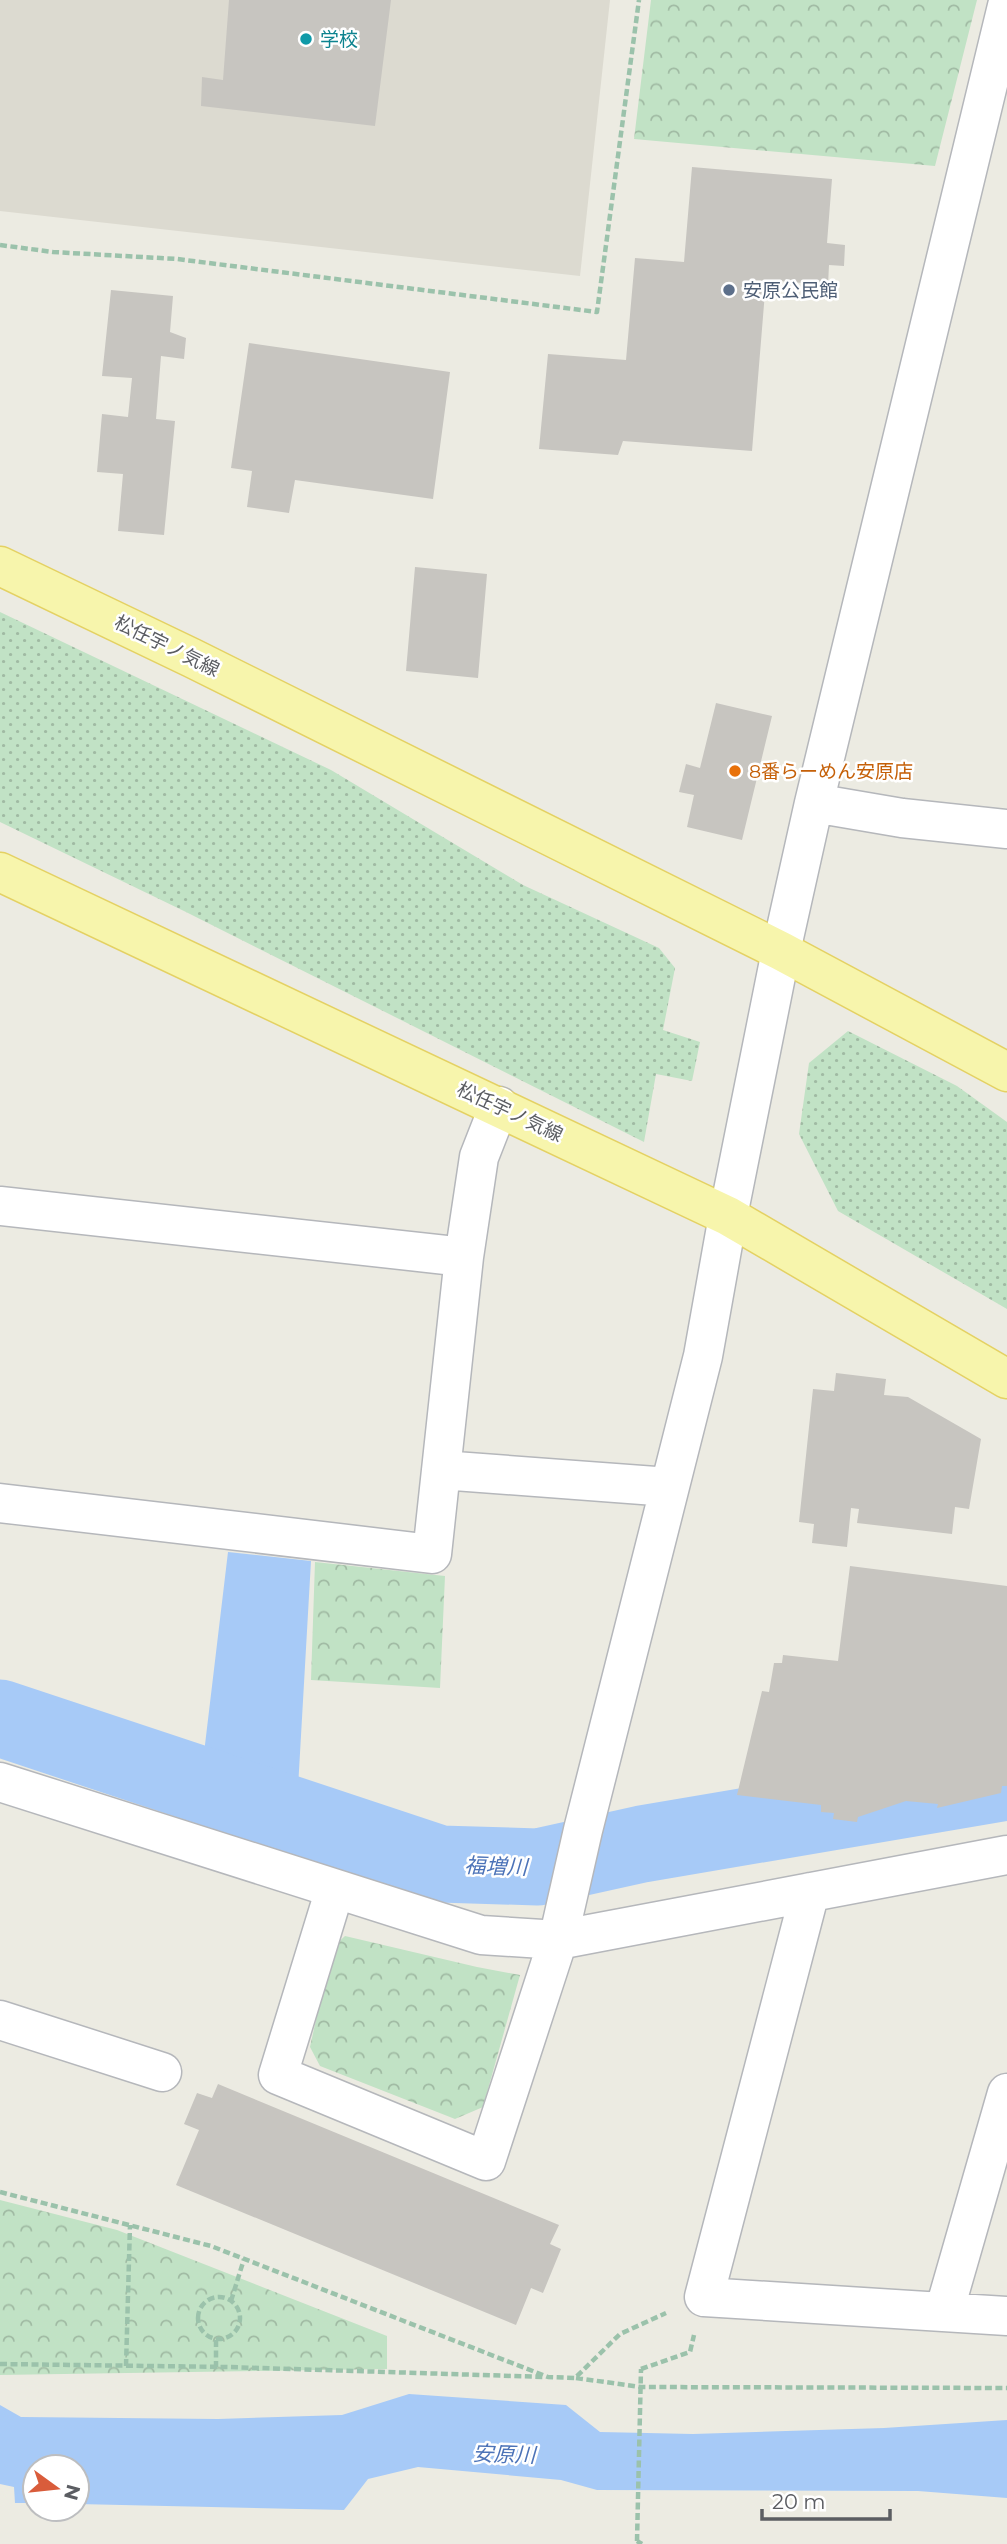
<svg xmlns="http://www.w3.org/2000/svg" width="1007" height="2544" viewBox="0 0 1007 2544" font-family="Montserrat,'Noto Sans JP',sans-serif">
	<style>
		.education { fill: #dcdad0 }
		.grass { fill: url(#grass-dots) }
		.forest { fill: url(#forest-crowns) }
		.water { fill: #a7caf7 }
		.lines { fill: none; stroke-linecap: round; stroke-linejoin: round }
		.river { stroke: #a7caf7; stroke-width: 77 }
		.building { fill: #c7c5c0 }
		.minor-casing { stroke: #b5b7bb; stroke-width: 41 }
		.primary-casing { stroke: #e4d163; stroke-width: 41 }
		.path { stroke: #9bc2ab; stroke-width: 4.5; stroke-dasharray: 7 3.5; stroke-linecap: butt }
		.minor { stroke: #fff; stroke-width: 38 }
		.primary { stroke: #f7f5ac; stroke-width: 38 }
		.path-bridge { stroke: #9bc2ab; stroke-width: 4.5; stroke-dasharray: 7 3.5; stroke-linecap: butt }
		.culture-dot { fill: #0f9aa8; stroke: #fff; stroke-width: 2.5 }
		.service-dot { fill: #5c6f8a; stroke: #fff; stroke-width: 2.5 }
		.food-dot { fill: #e8710a; stroke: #fff; stroke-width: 2.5 }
		.labels { text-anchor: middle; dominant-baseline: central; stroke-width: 5; stroke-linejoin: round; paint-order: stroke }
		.culture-label { font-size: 19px; fill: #0d838f; stroke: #fff; text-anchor: start }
		.service-label { font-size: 19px; fill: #4e5e75; stroke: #fff; text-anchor: start }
		.street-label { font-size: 19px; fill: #5b5d62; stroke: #fff }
		.food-label { font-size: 19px; fill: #c56008; stroke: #fff; text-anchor: start }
		.water-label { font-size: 21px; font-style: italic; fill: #4c73b8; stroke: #fff }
	</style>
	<defs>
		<pattern id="grass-dots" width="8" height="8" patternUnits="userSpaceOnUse" patternTransform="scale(1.75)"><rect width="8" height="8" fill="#c1e2c5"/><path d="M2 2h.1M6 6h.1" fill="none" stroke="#a0baa3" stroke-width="1.8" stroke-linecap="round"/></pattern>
		<pattern id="forest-crowns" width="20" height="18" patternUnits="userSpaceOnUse" patternTransform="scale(1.75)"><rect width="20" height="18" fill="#c1e2c5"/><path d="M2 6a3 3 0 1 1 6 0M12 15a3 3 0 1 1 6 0" fill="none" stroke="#a0baa3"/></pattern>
	</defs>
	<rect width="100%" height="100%" fill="#ecebe2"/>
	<!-- education -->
	<path class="education" d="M0 0H610L580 276 0 211Z"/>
	<!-- grass -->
	<path class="grass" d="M0 612 331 770 523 885 659 948 675 968 663 1030 700 1042 692 1081 656 1074 644 1142 186 912 0 822Z
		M848 1031 957 1086 1007 1122V1309L838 1211 799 1134 809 1063Z"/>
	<!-- forest -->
	<path class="forest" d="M651 0H977L935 166 634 139Z
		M315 1562 445 1576 440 1688 311 1680Z
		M345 1936 477 1967 520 1975 483 2107 455 2119 320 2066 310 2047 332 1948Z
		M0 2200 117 2230 387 2336V2369L0 2375Z"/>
	<!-- water -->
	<path class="water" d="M228 1552 311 1561 298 1788 204 1753Z
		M409 2394 566 2405 600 2432 693 2434 884 2428 1007 2420V2498L918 2491 597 2490 561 2480 418 2467 368 2479 344 2510 77 2504V2467H35V2503H15L14 2487 0 2484V2405L21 2417 218 2419 342 2415Z"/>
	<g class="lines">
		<!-- river -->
		<path class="river" d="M0 1718 440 1864 538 1867 642 1844 1007 1782"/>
	</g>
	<!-- building -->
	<path class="building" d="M229 0H391L375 126 201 106 202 77 223 80Z
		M692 167 832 179 827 243 845 245 844 266 829 265 828 285 766 280 752 451 623 441 618 455 539 449 548 354 626 360 635 258 684 262Z
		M111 290 173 296 170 332 186 338 184 359 161 356 156 419 175 421 164 535 118 531 123 474 97 472 102 414 128 417 132 378 102 376Z
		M249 343 450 372 433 499 295 480 289 513 247 507 252 471 231 468Z
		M415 567 487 574 478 678 406 671Z
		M716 703 772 716 742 840 687 827 694 795 679 792 686 764 700 768Z
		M836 1373 886 1379 884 1395 908 1397 981 1439 969 1509 955 1507 952 1534 857 1523 859 1509 851 1508 847 1547 812 1543 814 1524 799 1522 813 1389 834 1391Z
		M850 1566 1007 1586V1786H1002L1001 1793 937 1808 938 1804 906 1801 858 1817 857 1822 833 1819 834 1813 821 1812V1805L737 1795 762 1691 769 1692 774 1663H782L783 1655 838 1661Z
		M218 2084 559 2225 550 2244 561 2249 543 2293 531 2288 516 2325 176 2185 199 2130 184 2124 197 2093 212 2098Z"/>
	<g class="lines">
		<!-- minor casing -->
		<g class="minor-casing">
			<path id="minor" d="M814 803 1007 6
				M0 1206 464 1257
				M441 1470 669 1487
				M0 1503 432 1554 464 1257 479 1157 499 1106
				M0 1782 481 1935 558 1940 583 1830 703 1356 728 1216 781 951 814 803 902 818 1007 829
				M335 1889 278 2075 486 2161 558 1940 1007 1855
				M810 1892 704 2297 1007 2316
				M0 2020 162 2072
				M944 2312 1007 2093"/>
		</g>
		<!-- primary casing -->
		<g class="primary-casing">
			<path id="primary" d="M0 566 192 658 781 951 1007 1072
				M0 872 728 1216 1007 1379"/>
		</g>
		<!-- path -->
		<path class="path" d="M0 245 53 252 177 259 597 312 639 0
			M0 2192 211 2246 548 2377 575 2378 620 2334 666 2313
			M198 2318a21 21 0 1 1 42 0a21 21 0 1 1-42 0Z
			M231 2301 244 2259
			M216 2340V2367
			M0 2364 228 2367 545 2377
			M126 2366 130 2225
			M641 2369 690 2352 694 2335
			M576 2378 641 2387 1007 2388
			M637 2541 642 2544"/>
		<!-- minor -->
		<use href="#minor" class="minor"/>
		<!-- primary -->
		<use href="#primary" class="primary"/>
		<!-- path-bridge -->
		<path class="path-bridge" d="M637 2541 641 2369"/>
	</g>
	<!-- markers -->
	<circle class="culture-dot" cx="306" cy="39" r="7"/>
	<circle class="service-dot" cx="729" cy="290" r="7"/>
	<circle class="food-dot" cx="735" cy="771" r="7"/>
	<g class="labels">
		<!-- culture labels -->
		<g class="culture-label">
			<text x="320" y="39">学校</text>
		</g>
		<!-- service labels -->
		<g class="service-label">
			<text x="743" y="290">安原公民館</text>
		</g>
		<!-- street labels -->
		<g class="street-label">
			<text transform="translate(167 646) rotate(26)">松任宇ノ気線</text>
			<text transform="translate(510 1112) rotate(25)">松任宇ノ気線</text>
		</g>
		<!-- food labels -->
		<g class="food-label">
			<text x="749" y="771">8番らーめん安原店</text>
		</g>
		<!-- water labels -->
		<g class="water-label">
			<text transform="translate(496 1866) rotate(2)">福増川</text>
			<text transform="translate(504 2454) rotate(2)">安原川</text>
		</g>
	</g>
	<!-- north arrow -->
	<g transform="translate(56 2488) rotate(105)"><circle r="33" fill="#ffffff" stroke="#bdbec0" stroke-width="2"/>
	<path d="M0-5L12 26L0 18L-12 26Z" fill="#d95c3b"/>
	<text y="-10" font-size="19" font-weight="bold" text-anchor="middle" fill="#5b5d62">N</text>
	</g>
	<!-- scale -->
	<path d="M762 2509v10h128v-10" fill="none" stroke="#5b5d62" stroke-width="3.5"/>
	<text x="772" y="2509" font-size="21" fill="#5b5d62" stroke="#ffffff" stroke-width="5" paint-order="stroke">20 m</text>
</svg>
